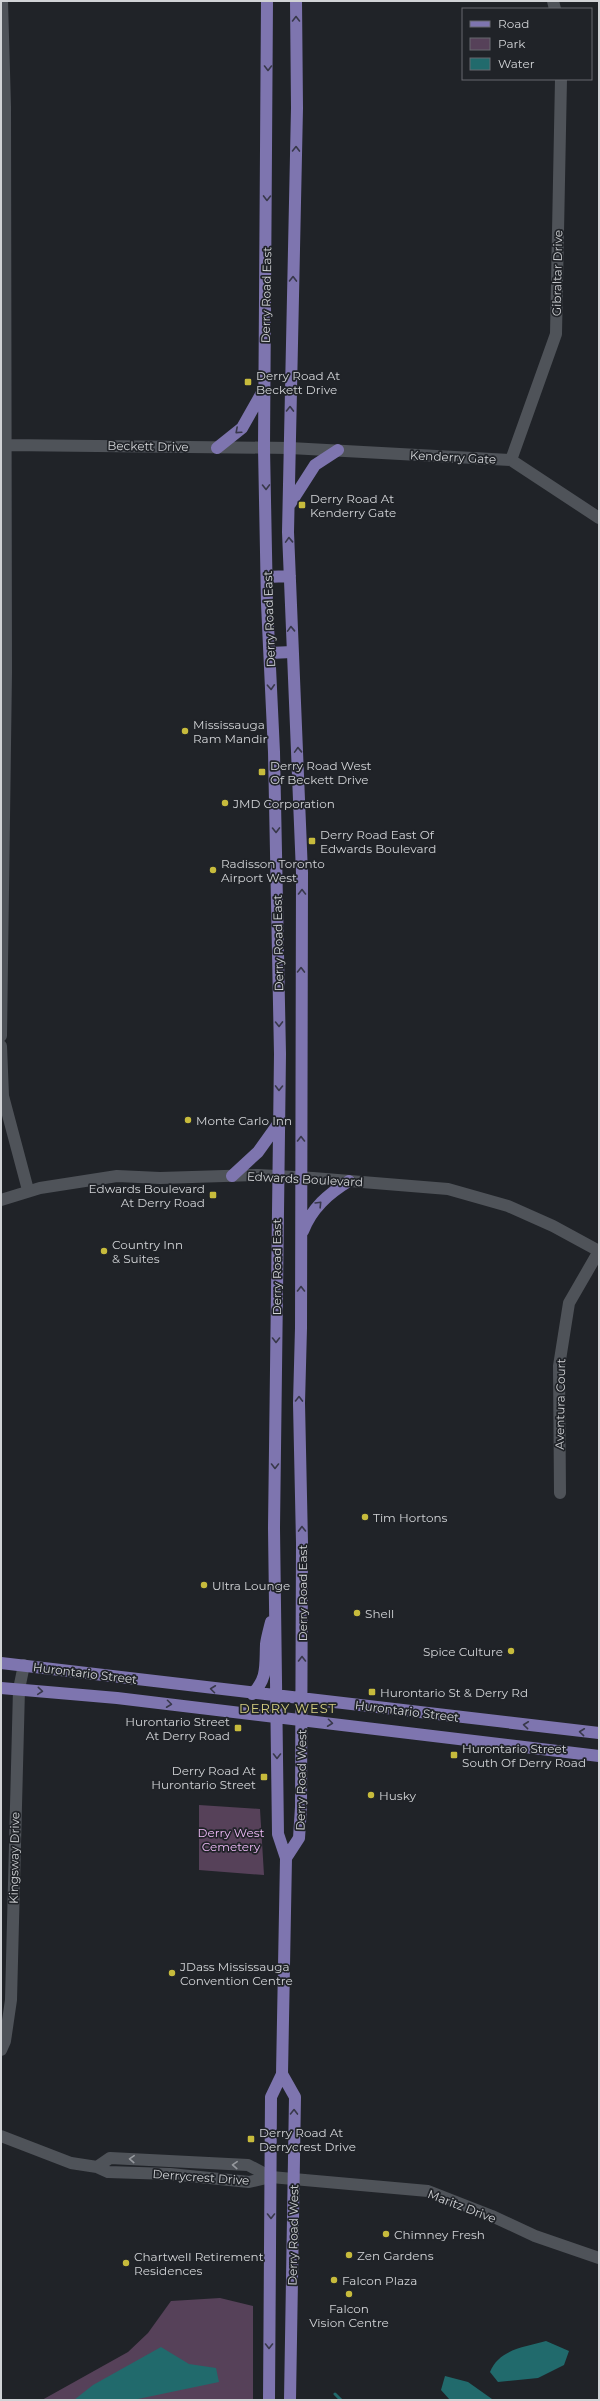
<svg xmlns="http://www.w3.org/2000/svg" width="600" height="2401" viewBox="0 0 600 2401" font-family="Montserrat,sans-serif">
	<style>
		.green { fill: #564159 }
		.water { fill: #216a6c }
		.lines { fill: none; stroke-linecap: round; stroke-linejoin: round }
		.stream { stroke: #216a6c; stroke-width: 3 }
		.minor { stroke: #4f5359; stroke-width: 12 }
		.major { stroke: #7e75af; stroke-width: 12 }
		.oneway { stroke: #38384a }
		.oneway2 { stroke: #96999e }
		.poi-dot { fill: #c7bb3c; stroke: #202328; stroke-width: 1.5 }
		.labels { text-anchor: middle; dominant-baseline: central; stroke-width: 3.5; stroke-linejoin: round; paint-order: stroke }
		.street-label { font-size: 12px; fill: #d1d3d6; stroke: #202328 }
		.poi-label { font-size: 12px; fill: #d1d3d6; stroke: #202328; text-anchor: start }
		.park-label { font-size: 12px; fill: #efbaf7; stroke: #202328 }
		.neighbourhood-label { font-size: 13px; letter-spacing: 1px; fill: #d5ce80; stroke: #202328 }
	</style>
	<rect width="100%" height="100%" fill="#202328"/>
	<!-- green -->
	<path class="green" d="M199 1805 260 1809 264 1875 199 1870Z
		M220 2298 253 2306V2400H42L128 2352 148 2333 171 2301Z"/>
	<!-- water -->
	<path class="water" d="M546 2341 569 2351 564 2365 538 2378 498 2382 490 2372C499 2349 525 2347 546 2341Z
		M161 2347 189 2364 216 2368 219 2382 133 2400H74L93 2385Z
		M445 2376 468 2382 492 2399 498 2400H450L441 2390Z"/>
	<g class="lines">
		<!-- stream -->
		<path class="stream" d="M335 2394 341 2400"/>
		<!-- minor -->
		<path class="minor" d="M553 1 555 9
			M6 445 290 448 511 460 599 518
			M511 460 556 334 561 79
			M1 1036 6 672 5 107 2 1
			M1 1046 3 1096 28 1190
			M1 1200 40 1188 117 1176 160 1178 258 1175 313 1178 448 1189 508 1206 553 1226 599 1251
			M560 1493 559 1366 569 1303 599 1251
			M1 2050 5 2041 11 2000 19 1689 24 1665
			M1 2136 71 2163 97 2167 108 2172 170 2174 249 2182 271 2177 428 2191 492 2216 535 2236 599 2258
			M97 2167 110 2158 248 2165 271 2177"/>
		<!-- major -->
		<path class="major" d="M267 1 264 448 267 604 274 752 280 1054 274 1528 278 1834 286 1858 282 2074 271 2097 269 2400
			M217 448 242 428 264 389
			M290 504 315 465 338 450
			M267 577 290 576
			M270 653 292 652
			M232 1176 258 1152 278 1124
			M303 1231C312 1208 328 1194 349 1181
			M1 1663 599 1733
			M1 1688 117 1698 599 1756
			M252 1694C268 1679 265 1665 266 1644 267 1637 269 1630 271 1622
			M286 1858 299 1838 301 1807 302 1543 299 1403 301 1328 302 873 288 532 297 108 296 1
			M282 2074 295 2097 290 2400"/>
	</g>
	<!-- one-way arrows -->
	<defs><path id="oneway-chevron" d="M-2-3.5L2.5 0L-2 3.5" fill="none" stroke-width="1.6" stroke-linecap="round" stroke-linejoin="round"/></defs>
	<g class="oneway">
		<use href="#oneway-chevron" transform="translate(296 19) rotate(-90)"/>
		<use href="#oneway-chevron" transform="translate(268 68) rotate(90)"/>
		<use href="#oneway-chevron" transform="translate(296 149) rotate(-89)"/>
		<use href="#oneway-chevron" transform="translate(267 198) rotate(91)"/>
		<use href="#oneway-chevron" transform="translate(293 279) rotate(-89)"/>
		<use href="#oneway-chevron" transform="translate(290 409) rotate(-89)"/>
		<use href="#oneway-chevron" transform="translate(238 431) rotate(138)"/>
		<use href="#oneway-chevron" transform="translate(266 487) rotate(89)"/>
		<use href="#oneway-chevron" transform="translate(289 540) rotate(-92)"/>
		<use href="#oneway-chevron" transform="translate(291 629) rotate(-92)"/>
		<use href="#oneway-chevron" transform="translate(271 687) rotate(87)"/>
		<use href="#oneway-chevron" transform="translate(298 750) rotate(-92)"/>
		<use href="#oneway-chevron" transform="translate(276 830) rotate(89)"/>
		<use href="#oneway-chevron" transform="translate(302 892) rotate(-90)"/>
		<use href="#oneway-chevron" transform="translate(301 970) rotate(-89)"/>
		<use href="#oneway-chevron" transform="translate(279 1024) rotate(89)"/>
		<use href="#oneway-chevron" transform="translate(279 1088) rotate(91)"/>
		<use href="#oneway-chevron" transform="translate(301 1139) rotate(-90)"/>
		<use href="#oneway-chevron" transform="translate(319 1204) rotate(-46)"/>
		<use href="#oneway-chevron" transform="translate(301 1289) rotate(-90)"/>
		<use href="#oneway-chevron" transform="translate(276 1340) rotate(90)"/>
		<use href="#oneway-chevron" transform="translate(299 1399) rotate(-89)"/>
		<use href="#oneway-chevron" transform="translate(275 1466) rotate(90)"/>
		<use href="#oneway-chevron" transform="translate(302 1529) rotate(-91)"/>
		<use href="#oneway-chevron" transform="translate(302 1659) rotate(-90)"/>
		<use href="#oneway-chevron" transform="translate(213 1689) rotate(-173)"/>
		<use href="#oneway-chevron" transform="translate(40 1691) rotate(5)"/>
		<use href="#oneway-chevron" transform="translate(169 1704) rotate(7)"/>
		<use href="#oneway-chevron" transform="translate(330 1723) rotate(7)"/>
		<use href="#oneway-chevron" transform="translate(526 1725) rotate(-174)"/>
		<use href="#oneway-chevron" transform="translate(582 1732) rotate(-174)"/>
		<use href="#oneway-chevron" transform="translate(277 1756) rotate(90)"/>
		<use href="#oneway-chevron" transform="translate(294 2112) rotate(-89)"/>
		<use href="#oneway-chevron" transform="translate(271 2216) rotate(90)"/>
		<use href="#oneway-chevron" transform="translate(269 2346) rotate(90)"/>
	</g>
	<g class="oneway2">
		<use href="#oneway-chevron" transform="translate(132 2159) rotate(-177)"/>
		<use href="#oneway-chevron" transform="translate(235 2165) rotate(-177)"/>
	</g>
	<!-- markers -->
	<g class="poi-dot">
		<rect x="244" y="378" width="8" height="8" rx="2"/>
		<rect x="298" y="501" width="8" height="8" rx="2"/>
		<circle cx="185" cy="731" r="4"/>
		<rect x="258" y="768" width="8" height="8" rx="2"/>
		<circle cx="225" cy="803" r="4"/>
		<rect x="308" y="837" width="8" height="8" rx="2"/>
		<circle cx="213" cy="870" r="4"/>
		<circle cx="188" cy="1120" r="4"/>
		<rect x="209" y="1191" width="8" height="8" rx="2"/>
		<circle cx="104" cy="1251" r="4"/>
		<circle cx="365" cy="1517" r="4"/>
		<circle cx="204" cy="1585" r="4"/>
		<circle cx="357" cy="1613" r="4"/>
		<circle cx="511" cy="1651" r="4"/>
		<rect x="368" y="1688" width="8" height="8" rx="2"/>
		<rect x="234" y="1724" width="8" height="8" rx="2"/>
		<rect x="450" y="1751" width="8" height="8" rx="2"/>
		<rect x="260" y="1773" width="8" height="8" rx="2"/>
		<circle cx="371" cy="1795" r="4"/>
		<circle cx="172" cy="1973" r="4"/>
		<rect x="247" y="2135" width="8" height="8" rx="2"/>
		<circle cx="386" cy="2234" r="4"/>
		<circle cx="349" cy="2255" r="4"/>
		<circle cx="126" cy="2263" r="4"/>
		<circle cx="334" cy="2280" r="4"/>
		<circle cx="349" cy="2294" r="4"/>
	</g>
	<g class="labels">
		<!-- street labels -->
		<g class="street-label">
			<text transform="translate(557 273) rotate(-89)">Gibraltar Drive</text>
			<text transform="translate(266 295) rotate(-89)">Derry Road East</text>
			<text transform="translate(148 446) rotate(1)">Beckett Drive</text>
			<text transform="translate(453 457) rotate(3)">Kenderry Gate</text>
			<text transform="translate(269 619) rotate(-92)">Derry Road East</text>
			<text transform="translate(278 943) rotate(-91)">Derry Road East</text>
			<text transform="translate(305 1179) rotate(3)">Edwards Boulevard</text>
			<text transform="translate(276 1267) rotate(-90)">Derry Road East</text>
			<text transform="translate(560 1404) rotate(-89)">Aventura Court</text>
			<text transform="translate(302 1593) rotate(-90)">Derry Road East</text>
			<text transform="translate(85 1673) rotate(7)">Hurontario Street</text>
			<text transform="translate(407 1711) rotate(7)">Hurontario Street</text>
			<text transform="translate(301 1780) rotate(-89)">Derry Road West</text>
			<text transform="translate(14 1858) rotate(-89)">Kingsway Drive</text>
			<text transform="translate(201 2177) rotate(4)">Derrycrest Drive</text>
			<text transform="translate(462 2206) rotate(21)">Maritz Drive</text>
			<text transform="translate(293 2235) rotate(-89)">Derry Road West</text>
		</g>
		<!-- poi labels -->
		<g class="poi-label">
			<text x="256" y="375">Derry Road At<tspan x="256" dy="14">Beckett Drive</tspan></text>
			<text x="310" y="498">Derry Road At<tspan x="310" dy="14">Kenderry Gate</tspan></text>
			<text x="193" y="724">Mississauga<tspan x="193" dy="14">Ram Mandir</tspan></text>
			<text x="270" y="765">Derry Road West<tspan x="270" dy="14">Of Beckett Drive</tspan></text>
			<text x="233" y="803">JMD Corporation</text>
			<text x="320" y="834">Derry Road East Of<tspan x="320" dy="14">Edwards Boulevard</tspan></text>
			<text x="221" y="863">Radisson Toronto<tspan x="221" dy="14">Airport West</tspan></text>
			<text x="196" y="1120">Monte Carlo Inn</text>
			<text x="205" y="1188" text-anchor="end">Edwards Boulevard<tspan x="205" dy="14">At Derry Road</tspan></text>
			<text x="112" y="1244">Country Inn<tspan x="112" dy="14">&amp; Suites</tspan></text>
			<text x="373" y="1517">Tim Hortons</text>
			<text x="212" y="1585">Ultra Lounge</text>
			<text x="365" y="1613">Shell</text>
			<text x="503" y="1651" text-anchor="end">Spice Culture</text>
			<text x="380" y="1692">Hurontario St &amp; Derry Rd</text>
			<text x="230" y="1721" text-anchor="end">Hurontario Street<tspan x="230" dy="14">At Derry Road</tspan></text>
			<text x="462" y="1748">Hurontario Street<tspan x="462" dy="14">South Of Derry Road</tspan></text>
			<text x="256" y="1770" text-anchor="end">Derry Road At<tspan x="256" dy="14">Hurontario Street</tspan></text>
			<text x="379" y="1795">Husky</text>
			<text x="180" y="1966">JDass Mississauga<tspan x="180" dy="14">Convention Centre</tspan></text>
			<text x="259" y="2132">Derry Road At<tspan x="259" dy="14">Derrycrest Drive</tspan></text>
			<text x="394" y="2234">Chimney Fresh</text>
			<text x="357" y="2255">Zen Gardens</text>
			<text x="134" y="2256">Chartwell Retirement<tspan x="134" dy="14">Residences</tspan></text>
			<text x="342" y="2280">Falcon Plaza</text>
			<text x="349" y="2308" text-anchor="middle">Falcon<tspan x="349" dy="14">Vision Centre</tspan></text>
		</g>
		<!-- park labels -->
		<g class="park-label">
			<text x="231" y="1832">Derry West<tspan x="231" dy="14">Cemetery</tspan></text>
		</g>
		<!-- neighbourhood labels -->
		<g class="neighbourhood-label">
			<text x="288" y="1708">DERRY WEST</text>
		</g>
	</g>
	<!-- border -->
	<rect width="600" height="2401" fill="none" stroke="#d1d3d6" stroke-width="4"/>
	<!-- legend -->
	<rect x="462" y="8" width="130" height="72" fill="#202328" stroke="#67696e"/>
	<rect x="470" y="21" width="20" height="6" fill="#7e75af" stroke="#67696e"/>
	<text x="498" y="28" font-size="12" fill="#d1d3d6">Road</text>
	<rect x="470" y="38" width="20" height="12" fill="#564159" stroke="#67696e"/>
	<text x="498" y="48" font-size="12" fill="#d1d3d6">Park</text>
	<rect x="470" y="58" width="20" height="12" fill="#216a6c" stroke="#67696e"/>
	<text x="498" y="68" font-size="12" fill="#d1d3d6">Water</text>
</svg>
